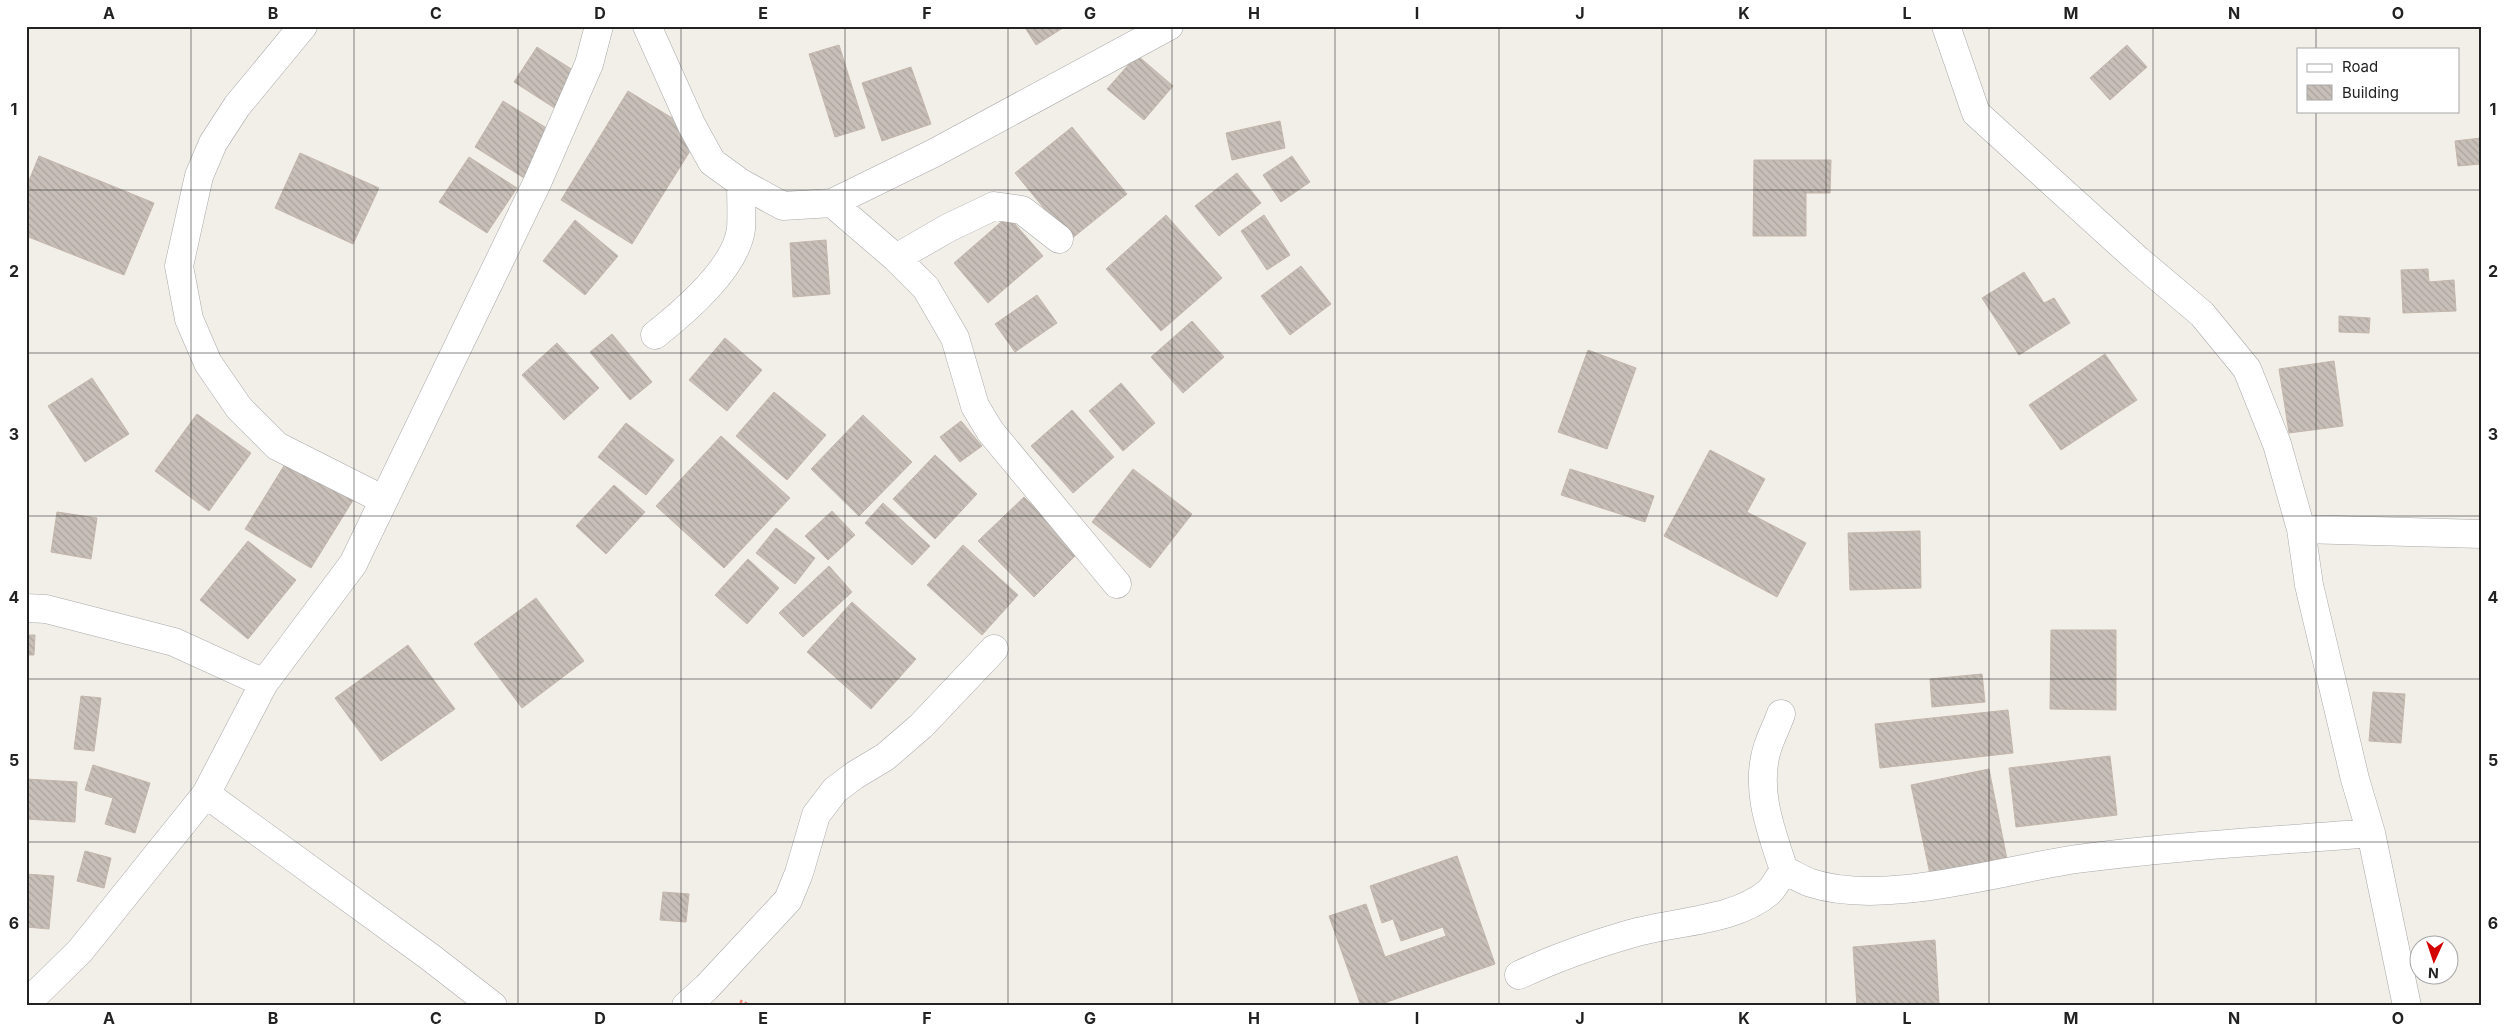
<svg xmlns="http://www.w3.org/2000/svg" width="2507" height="1032" viewBox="0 0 2507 1032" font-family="Inter,sans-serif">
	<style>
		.building { fill: url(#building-back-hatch); stroke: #c4b6ab }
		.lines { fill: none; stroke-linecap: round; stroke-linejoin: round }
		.street-casing { stroke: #a9a9a9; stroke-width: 29 }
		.path { stroke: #fa8072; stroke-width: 3; stroke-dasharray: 2.5 2.5; stroke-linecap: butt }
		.street { stroke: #fff; stroke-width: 28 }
		.grid { fill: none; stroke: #222; stroke-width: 1; stroke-opacity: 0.55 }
		.neatline { fill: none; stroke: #222; stroke-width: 2 }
		.grid-label { font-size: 16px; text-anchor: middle; font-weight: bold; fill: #222 }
	</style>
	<defs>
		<pattern id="building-back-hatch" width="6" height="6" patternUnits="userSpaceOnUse" patternTransform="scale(1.25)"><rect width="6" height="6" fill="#c7bfb8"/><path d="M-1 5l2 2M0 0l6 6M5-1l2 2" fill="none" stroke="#aba49e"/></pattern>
	</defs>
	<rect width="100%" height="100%" fill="#f2efe9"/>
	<!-- building -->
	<path class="building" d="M1024 26H1066L1036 45Z
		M839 45 865 128 835 137 809 54Z
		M2127 45 2147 67 2110 100 2090 78Z
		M537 47 579 74 556 109 514 82Z
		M1137 55 1173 86 1144 120 1107 89Z
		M911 67 931 124 882 141 862 83Z
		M628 91 700 135 632 244 561 200Z
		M503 101 553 132 524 178 475 147Z
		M1280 121 1285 148 1232 160 1226 133Z
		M1072 127 1127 194 1070 240 1015 173Z
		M2481 138V164L2458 166 2455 141Z
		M300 153 379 188 353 244 275 208Z
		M39 156 154 203 124 275 26 236V188Z
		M1292 156 1310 182 1281 202 1263 175Z
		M469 157 517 188 487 233 439 202Z
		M1754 160H1831L1830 193H1806V236H1753Z
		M1237 173 1261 203 1219 236 1195 206Z
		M1166 215 1222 278 1161 331 1106 269Z
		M1264 215 1290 255 1267 270 1241 231Z
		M1008 216 1043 256 988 303 954 263Z
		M575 220 618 256 585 295 543 261Z
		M826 240 830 294 793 297 790 243Z
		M1301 266 1331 304 1290 335 1261 296Z
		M2428 269 2429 282 2454 280 2456 311 2403 313 2401 270Z
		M2024 272 2044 303 2054 298 2070 323 2019 355 1982 298Z
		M1037 295 1057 323 1015 352 995 324Z
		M2339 316 2370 318 2369 333 2339 332Z
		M1192 321 1224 357 1183 393 1151 357Z
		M612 334 652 382 630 400 590 352Z
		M725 338 762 370 727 411 689 380Z
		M557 343 599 388 564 420 522 375Z
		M1588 350 1636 368 1607 449 1558 432Z
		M2105 354 2137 400 2061 450 2029 405Z
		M2334 361 2343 426 2289 433 2279 369Z
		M92 378 129 434 85 462 48 406Z
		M1121 383 1155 423 1123 451 1089 411Z
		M774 392 826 435 787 480 736 436Z
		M1072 410 1114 457 1073 493 1031 446Z
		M197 414 251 453 209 511 155 471Z
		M863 415 912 462 859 516 811 469Z
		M961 421 982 446 960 462 940 437Z
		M626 423 674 460 646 495 598 457Z
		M721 436 790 498 724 568 656 506Z
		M1710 450 1765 479 1747 512 1806 543 1777 597 1664 536Z
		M935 455 977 494 935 539 893 499Z
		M290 456 355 497 311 568 245 529Z
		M1133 469 1192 514 1150 568 1092 522Z
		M1570 469 1654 496 1645 522 1561 495Z
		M614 485 645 512 606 554 576 526Z
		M1024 497 1079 552 1034 597 978 541Z
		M883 503 930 546 912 565 865 523Z
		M832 511 855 535 828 560 805 536Z
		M57 512 97 518 91 559 51 552Z
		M776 528 815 558 795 584 756 553Z
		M1920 531 1921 588 1850 590 1848 533Z
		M248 541 296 580 248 639 200 600Z
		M963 545 1018 595 982 635 927 585Z
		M748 559 779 588 747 624 715 595Z
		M829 566 852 592 803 637 779 613Z
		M536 598 584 661 522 708 474 644Z
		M852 602 916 659 871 709 807 652Z
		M2051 630H2116V710L2050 709Z
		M26 635H35L34 655H26Z
		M408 645 455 709 381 761 335 698Z
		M1982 674 1985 702 1932 707 1930 679Z
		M2373 692 2405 694 2401 743 2369 741Z
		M81 696 101 698 94 751 74 749Z
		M2008 710 2013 753 1880 768 1875 724Z
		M2110 756 2117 815 2016 827 2009 768Z
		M93 765 150 783 135 833 105 824 113 798 85 790Z
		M1989 769 2007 859 1930 874 1911 785Z
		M26 779 77 782 75 822 26 819Z
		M85 851 111 858 104 888 77 881Z
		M1457 856 1495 964 1376 1006H1361L1329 916 1366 904 1385 957 1446 936 1443 927 1401 941 1393 919 1382 923 1370 886Z
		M26 874 54 876 49 929 26 927Z
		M663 892 689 894 686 922 660 920Z
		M1935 940 1939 1003 1857 1006 1853 947Z
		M1502 1004 1547 1006H1502Z"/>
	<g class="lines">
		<!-- street casing -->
		<g class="street-casing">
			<path id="street" d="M303 26 237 106 213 143 199 176 179 266 189 319 208 363 239 408 277 446 384 500
				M647 26 692 126 712 162 741 183 783 206 832 203 896 258 926 288 955 338 975 406 990 431 1117 584
				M1946 26 1976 113 2138 260 2202 314 2247 369 2277 444 2301 529 2309 585 2355 779 2371 833 2407 1006
				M832 203 934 153 1169 26
				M896 258 948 228 994 206 1022 210 1059 239
				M655 335C684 312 736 268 741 229 742 214 741 198 741 183
				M2301 529 2481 534
				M26 608 46 609 174 642 264 683
				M1781 714C1777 725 1772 735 1768 746 1754 788 1771 831 1784 870 1793 874 1802 880 1811 883 1884 907 2001 870 2077 859 2174 846 2273 841 2371 833
				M206 794 430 957 493 1006
				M1519 975C1555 958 1592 945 1630 934 1673 921 1734 922 1769 892 1775 886 1779 877 1784 870
				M26 1004 80 951 206 794 264 683 353 564 537 183 589 64 599 26
				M686 1006 707 987 788 900 799 873 816 815 835 790 855 775 885 757 921 726 994 649"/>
		</g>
		<!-- path -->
		<path class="path" d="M740 1001 752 1006"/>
		<!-- street -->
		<use href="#street" class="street"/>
	</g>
	<!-- grid -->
	<path class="grid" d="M191 26V1006M354 26V1006M518 26V1006M681 26V1006M845 26V1006M1008 26V1006M1172 26V1006M1335 26V1006M1499 26V1006M1662 26V1006M1826 26V1006M1989 26V1006M2153 26V1006M2316 26V49M2316 111V1006M26 190H2481M26 353H2481M26 516H2481M26 679H2481M26 842H2481"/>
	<!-- border -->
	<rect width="2507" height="1032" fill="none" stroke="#ffffff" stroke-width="55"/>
	<!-- legend -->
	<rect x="2297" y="48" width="162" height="65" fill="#ffffff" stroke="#a7a7a7"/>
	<rect x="2307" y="64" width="25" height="8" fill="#ffffff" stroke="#a7a7a7"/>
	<text x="2342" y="72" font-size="15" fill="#222222">Road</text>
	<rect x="2307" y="85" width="25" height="15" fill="url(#building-back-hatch)" stroke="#a7a7a7"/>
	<text x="2342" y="98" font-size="15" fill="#222222">Building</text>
	<!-- north arrow -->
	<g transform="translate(2434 960) rotate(183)"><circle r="24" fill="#ffffff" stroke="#a7a7a7"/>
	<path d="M0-4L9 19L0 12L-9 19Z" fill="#d40000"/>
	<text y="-8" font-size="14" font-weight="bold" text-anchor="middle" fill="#222222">N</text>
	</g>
	<rect x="28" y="28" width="2452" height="976" class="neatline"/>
	<g class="grid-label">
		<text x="109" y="19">A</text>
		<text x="273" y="19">B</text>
		<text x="436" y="19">C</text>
		<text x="600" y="19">D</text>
		<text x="763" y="19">E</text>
		<text x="927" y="19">F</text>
		<text x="1090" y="19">G</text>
		<text x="1254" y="19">H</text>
		<text x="1417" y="19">I</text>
		<text x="1580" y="19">J</text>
		<text x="1744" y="19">K</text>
		<text x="1907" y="19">L</text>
		<text x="2071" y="19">M</text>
		<text x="2234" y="19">N</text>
		<text x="2398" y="19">O</text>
		<text x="14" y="115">1</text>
		<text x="2493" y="115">1</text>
		<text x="14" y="277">2</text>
		<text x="2493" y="277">2</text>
		<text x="14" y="440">3</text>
		<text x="2493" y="440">3</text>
		<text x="14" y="603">4</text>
		<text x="2493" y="603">4</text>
		<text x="14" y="766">5</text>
		<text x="2493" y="766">5</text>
		<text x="14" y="929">6</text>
		<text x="2493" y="929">6</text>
		<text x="109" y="1024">A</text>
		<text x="273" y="1024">B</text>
		<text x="436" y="1024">C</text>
		<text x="600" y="1024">D</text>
		<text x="763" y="1024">E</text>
		<text x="927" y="1024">F</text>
		<text x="1090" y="1024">G</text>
		<text x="1254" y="1024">H</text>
		<text x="1417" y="1024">I</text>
		<text x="1580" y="1024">J</text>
		<text x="1744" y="1024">K</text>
		<text x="1907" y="1024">L</text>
		<text x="2071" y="1024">M</text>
		<text x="2234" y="1024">N</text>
		<text x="2398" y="1024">O</text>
	</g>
</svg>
